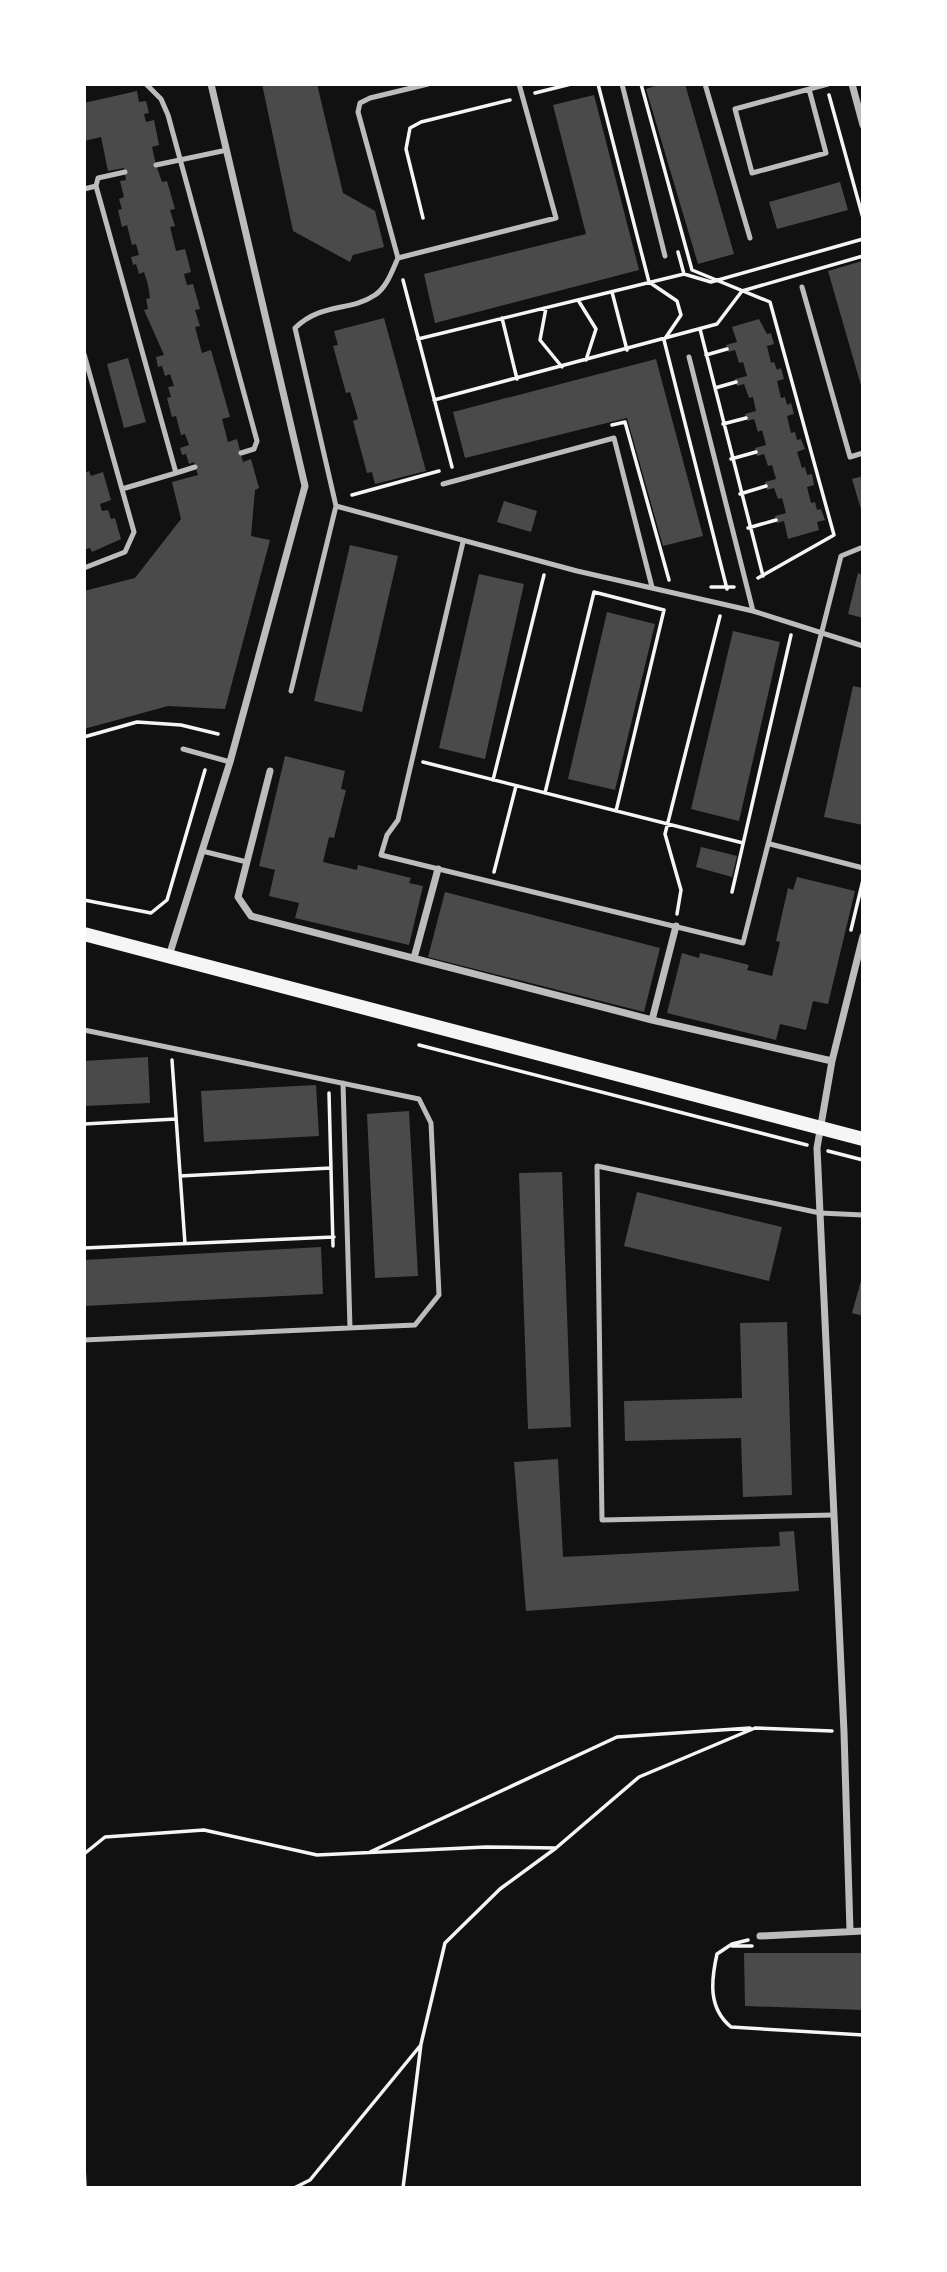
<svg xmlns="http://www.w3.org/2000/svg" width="947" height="2272" viewBox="0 0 947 2272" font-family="Merriweather,serif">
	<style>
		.building { fill: #4a4a4a }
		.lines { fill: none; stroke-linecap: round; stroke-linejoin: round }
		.path { stroke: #f5f5f5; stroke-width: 3.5 }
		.service { stroke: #bcbcbc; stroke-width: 5 }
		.minor { stroke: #bcbcbc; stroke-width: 7 }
		.secondary { stroke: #f5f5f5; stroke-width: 14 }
	</style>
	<rect width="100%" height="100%" fill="#111"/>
	<!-- building -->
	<path class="building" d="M262 84H317L343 193 375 211 384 247 353 255 350 262 293 231Z
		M661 84H685L734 254 698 264 646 89Z
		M137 91 139 102 146 101 149 113 144 114 146 122 154 120 159 145 152 147 156 165 162 182 167 181 175 209 170 210 175 226 170 227 176 251 185 249 191 272 184 274 187 285 193 284 200 309 195 310 200 326 195 327 202 353 211 350 230 417 222 419 228 442 237 439 243 462 251 459 259 488 255 490 251 536 270 540 225 709 168 706 84 729V591L135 578 181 519 172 482 198 475 194 462 189 464 186 454 182 455 180 448 189 445 185 434 181 435 176 416 172 417 167 398 171 397 168 387 174 386 170 374 165 376 162 366 158 367 156 357 164 355 144 310 148 309 146 299 150 298 148 285 144 272 139 274 136 264 133 265 131 257 139 255 136 244 132 245 127 225 122 227 118 210 122 209 119 199 124 197 120 181 126 180 124 168 108 171 101 137 84 141V103Z
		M594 95 639 270 435 323 424 274 586 234 553 105Z
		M840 182 848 210 777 229 769 202Z
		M862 261 863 265 862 389 828 271Z
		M384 318 426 471 375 484 372 472 367 473 353 421 358 419 350 392 346 393 333 346 338 345 334 331Z
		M759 319 767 334 771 333 774 344 767 346 771 363 774 362 777 370 781 368 784 379 777 381 781 398 785 397 787 405 791 403 794 414 787 416 791 433 795 432 797 440 801 439 805 449 797 452 802 468 805 467 807 475 812 474 814 485 807 487 811 503 815 502 817 510 821 509 825 520 817 522 819 530 788 539 784 521 777 523 775 516 786 513 782 498 778 499 774 488 767 490 765 482 776 479 772 465 768 466 764 454 757 456 755 448 766 445 762 430 758 432 754 419 747 421 745 414 756 411 753 397 749 398 744 384 737 386 735 379 747 376 743 362 739 363 735 350 728 352 726 345 737 342 732 327Z
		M128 358 146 422 124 428 107 364Z
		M656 359 703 536 663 546 627 418 465 458 453 412Z
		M89 471 91 476 103 472 111 500 100 504 102 511 108 510 111 519 115 518 121 539 92 552 90 548 84 550V473Z
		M863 476V513H862L852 479Z
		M504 501 537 511 531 532 497 522Z
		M350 545 398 556 362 712 314 701Z
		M858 573 863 575V618L848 614Z
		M479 574 524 584 485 759 439 748Z
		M607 612 655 624 615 790 568 779Z
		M733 631 780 642 739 821 691 809Z
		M853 686 863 688V825L824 817Z
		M285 756 345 771 341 789 346 790 334 838 329 837 323 862 357 870 358 865 411 878 409 883 423 886 409 945 295 918 299 903 269 896 275 870 259 866Z
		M701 847 737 856 732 877 696 867Z
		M797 877 855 891 828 1004 813 1001 806 1030 780 1024 776 1040 667 1013 682 953 699 958 700 953 729 960 749 965 747 970 772 976 780 942 776 941 788 888 793 890Z
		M445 892 660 948 644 1012 428 957Z
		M148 1057 150 1103 84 1106V1061Z
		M316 1085 319 1136 204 1142 201 1091Z
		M409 1111 418 1276 375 1278 367 1114Z
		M562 1172 571 1427 528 1429 519 1173Z
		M637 1192 782 1227 769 1281 624 1246Z
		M321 1247 323 1294 84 1306V1260Z
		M862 1277H863V1316L852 1313Z
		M787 1322 792 1495 743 1497 741 1438 625 1441 624 1401 742 1398 740 1323Z
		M558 1459 563 1557 780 1546 779 1532 794 1531 799 1591 526 1611 514 1462Z
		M744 1953H863V2010L745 2006Z"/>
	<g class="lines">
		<!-- path -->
		<path class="path" d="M598 84 649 282 677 301 681 315 664 340 727 589
			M641 84 692 270 770 302 834 535 758 578
			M535 93 571 84
			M829 95 863 218
			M423 218 406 149 410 128 421 122 510 100
			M678 252 684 274
			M403 280 452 467
			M612 292 627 350
			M578 300 596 329 586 360
			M546 308 540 340 562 367
			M502 318 517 379
			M700 329 763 576
			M418 339 684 274 711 282 863 239
			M706 355 727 349
			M715 388 736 382
			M434 400 717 324 742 291 863 256
			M723 424 746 418
			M612 425 625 422 669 580
			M731 459 756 452
			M740 494 766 486
			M352 495 439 471
			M748 528 776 520
			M711 587H734
			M84 737 137 722 181 725 218 734
			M423 762 743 843
			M493 780 544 575
			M545 793 594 592 664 610 616 811
			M494 872 516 786
			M732 892 791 635
			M84 900 151 913 167 900 205 770
			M677 914 681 890 665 834 720 616
			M851 930 863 880
			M419 1045 807 1145
			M172 1060 185 1244
			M329 1093 333 1246
			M84 1124 176 1119
			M828 1151 863 1160
			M180 1176 331 1168
			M84 1248 334 1237
			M370 1852 617 1737 750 1728
			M84 1854 105 1837 204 1830 317 1855 486 1847 556 1848
			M748 1940 732 1944 717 1954C711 1981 708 2008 731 2027L863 2035
			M732 1946H752
			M84 2166 85 2188
			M294 2188 310 2180 420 2046
			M403 2188 421 2044 445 1943 500 1889 556 1848 639 1777 755 1728 832 1731"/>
		<!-- service -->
		<path class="service" d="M146 84 161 99 168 115 257 441 254 449 241 453
			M622 84 665 256
			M705 84 750 238
			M809 89 826 153 752 173 735 109 828 84
			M156 165 227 150
			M125 172 98 178 96 186 176 473 195 467
			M84 189 96 186
			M398 258 556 218 519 84
			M802 287 850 457 863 453
			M84 354 134 532 125 552 84 568
			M689 357 753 611
			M443 484 614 438 652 587
			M122 489 176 473
			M336 506 577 571 753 611 863 646
			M463 542 398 820 387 835 381 855 743 943 841 556 863 547
			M291 691 336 506 295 328C322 302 350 312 375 295 387 287 392 271 398 258L358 112 360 103 370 98 428 84
			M183 749 230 762
			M770 844 863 868
			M202 851 247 862
			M84 1030 419 1099 431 1123 439 1295 415 1325 84 1340
			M343 1083 350 1328
			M834 1515 602 1520 597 1166 820 1213 863 1215"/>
		<!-- minor -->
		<path class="minor" d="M852 84 863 125
			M270 771 238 897 251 916 652 1020 832 1061
			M169 956 230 762 305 486 211 84
			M414 958 438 869
			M652 1020 676 926
			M850 1931 844 1732 817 1148 832 1061 863 936
			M760 1936 863 1931"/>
		<!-- secondary -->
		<path class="secondary" d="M84 934 863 1139"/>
	</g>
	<!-- border -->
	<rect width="947" height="2272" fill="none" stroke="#ffffff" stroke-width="172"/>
</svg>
